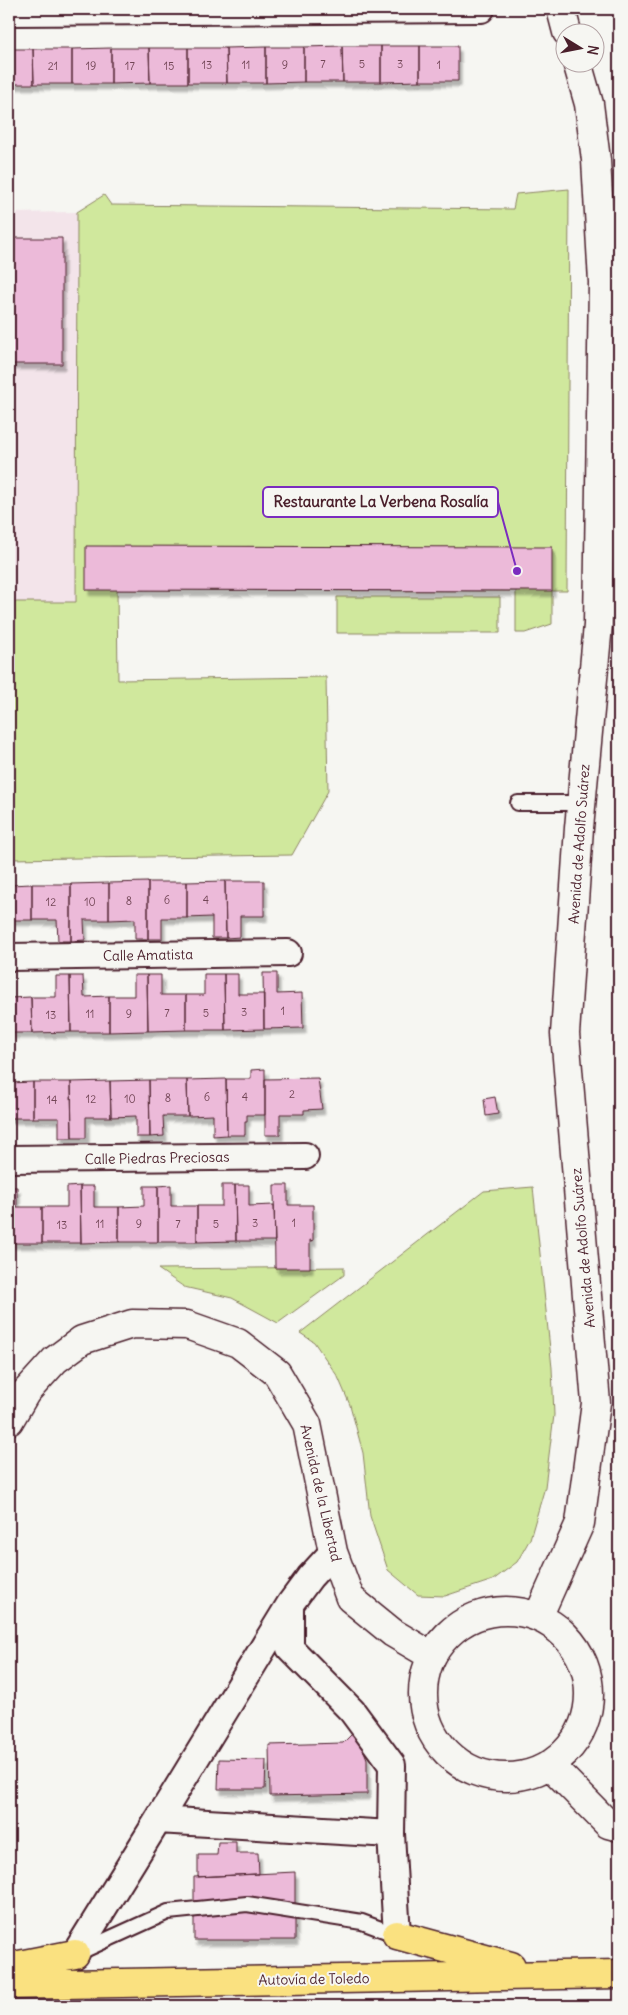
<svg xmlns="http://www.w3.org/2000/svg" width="628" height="2015" viewBox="0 0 628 2015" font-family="Delius,sans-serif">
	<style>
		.built { fill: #f3e4ea }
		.green { fill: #d0e89d; stroke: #8d8464 }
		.building { fill: #ecbad9; stroke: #4a1f2b; filter: url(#shadow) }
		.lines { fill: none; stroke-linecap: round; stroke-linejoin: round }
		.service-casing { stroke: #4a1f2b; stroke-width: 18 }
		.minor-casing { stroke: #4a1f2b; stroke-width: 30 }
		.tertiary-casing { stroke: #4a1f2b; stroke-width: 31 }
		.motorway-casing { stroke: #4a1f2b; stroke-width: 31 }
		.service { stroke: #f6f6f2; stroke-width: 14 }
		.minor { stroke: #f6f6f2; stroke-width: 26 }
		.tertiary { stroke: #f6f6f2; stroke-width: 28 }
		.motorway { stroke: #fae180; stroke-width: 28 }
		.labels { text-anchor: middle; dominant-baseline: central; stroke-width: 4; stroke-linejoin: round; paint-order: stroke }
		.number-label { font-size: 11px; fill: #724656 }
		.street-label { font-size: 14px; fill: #4a1f2b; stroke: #f6f6f2 }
		.leader { fill: none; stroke: #7b2cbf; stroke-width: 2 }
		.callout-dot { fill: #7b2cbf; stroke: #f6f6f2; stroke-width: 2 }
		.callout { fill: #f6f6f2; stroke: #7b2cbf; stroke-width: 2 }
		.callout-label { font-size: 15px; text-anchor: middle; font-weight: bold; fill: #4a1f2b }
	</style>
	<defs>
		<filter id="shadow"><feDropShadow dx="3" dy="5.5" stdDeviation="1" flood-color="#0004"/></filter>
	</defs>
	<rect width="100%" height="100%" fill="#f6f6f2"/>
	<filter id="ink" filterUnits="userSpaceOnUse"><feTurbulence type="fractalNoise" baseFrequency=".02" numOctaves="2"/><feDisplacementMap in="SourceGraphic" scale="10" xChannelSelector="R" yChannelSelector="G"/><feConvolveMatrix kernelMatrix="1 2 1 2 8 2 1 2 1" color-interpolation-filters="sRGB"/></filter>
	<g filter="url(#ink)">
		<!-- built -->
		<path class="built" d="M77 212 76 602H9V213Z"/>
		<!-- green -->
		<path class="green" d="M569 189 567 591H552V624L525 633H516V591L117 590 118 680 326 677 328 791 292 855 9 859V602H76L77 212 104 195 111 205 513 209 516 194Z
			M337 597H500V633H337Z
			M619 963V1125L615 1071Z
			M533 1187 552 1368 554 1415 545 1487 530 1539 517 1562 493 1580 445 1596 418 1595 388 1570 370 1516 363 1453 350 1405 338 1377 314 1342 300 1333 484 1191Z
			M344 1267V1275L278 1323 232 1298 184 1287 158 1269Z"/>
		<!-- building -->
		<path class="building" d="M342 46 343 82H304V47Z
			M342 46H381V82H343Z
			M381 46H420V81L381 82Z
			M420 46H458V81H420Z
			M266 47V83H227L226 48Z
			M266 47H304V82L266 83Z
			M111 48V84H72V49Z
			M111 48H149L150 83 111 84Z
			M149 48H188V83H150Z
			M188 48H226L227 83H188Z
			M9 49H33L34 84H9Z
			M33 49H72V84H34Z
			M9 238H62V364H9Z
			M86 546 552 547V591L86 590Z
			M225 881 226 938H212V917L187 918V882Z
			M225 881H264V916H240V937L226 938Z
			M148 882V939H135V919L109 920V883Z
			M148 882H187V918H162V939H148Z
			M109 883V920H84L85 940 71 941V884Z
			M32 884H71V941H58L57 920H32Z
			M32 884V920H9V885Z
			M263 973H277V994L302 993 303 1028 264 1029Z
			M204 974H224L225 1030H186V995H204Z
			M224 974H238V994H264V1029L225 1030Z
			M134 975H147L148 1031 109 1032V996H134Z
			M147 975H161V995H186V1030L148 1031Z
			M56 976H70L71 1032 32 1033 31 997H56Z
			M70 976H83L84 997 109 996V1032H71Z
			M31 997 32 1033H9V998Z
			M265 1069V1115H247V1121H245V1135H227L226 1079H251V1070Z
			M318 1078 322 1109 304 1110V1114H280V1135H265V1079Z
			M226 1079 227 1135 213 1136V1115L188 1116 187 1080Z
			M149 1080H187L188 1116H163L164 1136 150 1137Z
			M149 1080 150 1137H136V1116L111 1117 110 1081Z
			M110 1081 111 1117H86V1138H72L71 1082Z
			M33 1082H71L72 1138H59V1118H33Z
			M33 1082V1118H9V1083Z
			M495 1097 498 1114 486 1116 484 1099Z
			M171 1185V1206H197V1242H158V1186Z
			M222 1185H235L236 1241 197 1242V1206H222Z
			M235 1185H249V1206L274 1205 275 1241H236Z
			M274 1185H288V1205H313V1241L310 1240V1268H275Z
			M80 1186H94V1207H119V1242L81 1243Z
			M80 1186 81 1243H42V1207H67V1187Z
			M144 1186H158V1242H119V1207L144 1206Z
			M9 1187H17V1207H42V1243H9Z
			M356 1730 367 1759V1794L270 1796 269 1745 343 1743Z
			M219 1759 266 1760 265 1789H218Z
			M218 1842H236V1853H258L259 1874 198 1877V1855H217Z
			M295 1872V1940H194V1877Z"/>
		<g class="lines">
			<!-- service casing -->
			<g class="service-casing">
				<path id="service" d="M518 803H581
					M80 1952 168 1912 247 1904 362 1922 397 1935"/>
			</g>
			<!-- minor casing -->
			<g class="minor-casing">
				<path id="minor" d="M9 12 481 9
					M9 957 288 953
					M9 1159 305 1156
					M333 1552 310 1577 290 1604V1648L352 1711 392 1765 391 1834 397 1935
					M158 1820 290 1604
					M75 1954 158 1820 391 1834"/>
			</g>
			<!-- tertiary casing -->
			<g class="tertiary-casing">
				<path id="tertiary" d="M561 9 567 32
					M9 1421 26 1392 55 1360 82 1340 132 1324 187 1325 238 1343 277 1373 307 1424 333 1552 350 1598 393 1633 432 1656
					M423 1694a83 83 0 1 1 166 0a83 83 0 1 1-166 0Z
					M538 1617 580 1523 596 1403 565 1034 579 828 598 625 603 282 596 160 589 104 577 62
					M550 1765 608 1824 619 1827"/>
			</g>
			<!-- motorway casing -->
			<g class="motorway-casing">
				<path id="motorway" d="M397 1935 511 1966
					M9 1967 75 1954
					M9 1985 619 1974"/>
			</g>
			<!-- service -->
			<use href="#service" class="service"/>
			<!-- minor -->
			<use href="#minor" class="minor"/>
			<!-- tertiary -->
			<use href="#tertiary" class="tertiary"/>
			<!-- motorway -->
			<use href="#motorway" class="motorway"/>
		</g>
	</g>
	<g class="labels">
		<!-- number labels -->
		<g class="number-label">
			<text x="323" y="64">7</text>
			<text x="362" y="64">5</text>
			<text x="400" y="64">3</text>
			<text x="207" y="65">13</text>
			<text x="246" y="65">11</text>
			<text x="285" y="65">9</text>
			<text x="439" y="65">1</text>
			<text x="53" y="66">21</text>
			<text x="91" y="66">19</text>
			<text x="130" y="66">17</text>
			<text x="169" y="66">15</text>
			<text x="167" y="900">6</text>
			<text x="206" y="900">4</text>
			<text x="129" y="901">8</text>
			<text x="51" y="902">12</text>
			<text x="90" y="902">10</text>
			<text x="283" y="1011">1</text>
			<text x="244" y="1012">3</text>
			<text x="167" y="1013">7</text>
			<text x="206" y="1013">5</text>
			<text x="90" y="1014">11</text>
			<text x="129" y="1014">9</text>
			<text x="51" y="1015">13</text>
			<text x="292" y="1094">2</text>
			<text x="207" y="1097">6</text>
			<text x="245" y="1097">4</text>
			<text x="168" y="1098">8</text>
			<text x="91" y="1099">12</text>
			<text x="130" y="1099">10</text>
			<text x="52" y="1100">14</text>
			<text x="255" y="1223">3</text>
			<text x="294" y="1223">1</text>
			<text x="100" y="1224">11</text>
			<text x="139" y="1224">9</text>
			<text x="178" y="1224">7</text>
			<text x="216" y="1224">5</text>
			<text x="62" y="1225">13</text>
		</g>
		<!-- street labels -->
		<g class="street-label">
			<text transform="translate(579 844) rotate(-86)">Avenida de Adolfo Suárez</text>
			<text transform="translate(148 955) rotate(-1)">Calle Amatista</text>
			<text transform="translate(157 1158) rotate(-1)">Calle Piedras Preciosas</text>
			<text transform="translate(583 1248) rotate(-95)">Avenida de Adolfo Suárez</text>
			<text transform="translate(321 1493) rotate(77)">Avenida de la Libertad</text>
			<text transform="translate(314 1979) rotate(-1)">Autovía de Toledo</text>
		</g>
	</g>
	<!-- callouts -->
	<path class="leader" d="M517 571L498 502"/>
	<circle class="callout-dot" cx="517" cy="571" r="5"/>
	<rect class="callout" x="263" y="487" width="235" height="30" rx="5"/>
	<g class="callout-label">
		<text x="381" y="507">Restaurante La Verbena Rosalía</text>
	</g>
	<!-- margin -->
	<rect width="628" height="2015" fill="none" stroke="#f6f6f2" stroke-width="30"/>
	<rect x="15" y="15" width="598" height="1985" fill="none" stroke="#4a1f2b" stroke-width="2" filter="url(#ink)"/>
	<!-- north arrow -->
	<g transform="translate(580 48) rotate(100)"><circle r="24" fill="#f6f6f2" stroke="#b1a0a2"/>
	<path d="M0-4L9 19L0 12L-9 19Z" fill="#4a1f2b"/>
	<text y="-8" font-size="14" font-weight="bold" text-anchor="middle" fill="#4a1f2b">N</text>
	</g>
</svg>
